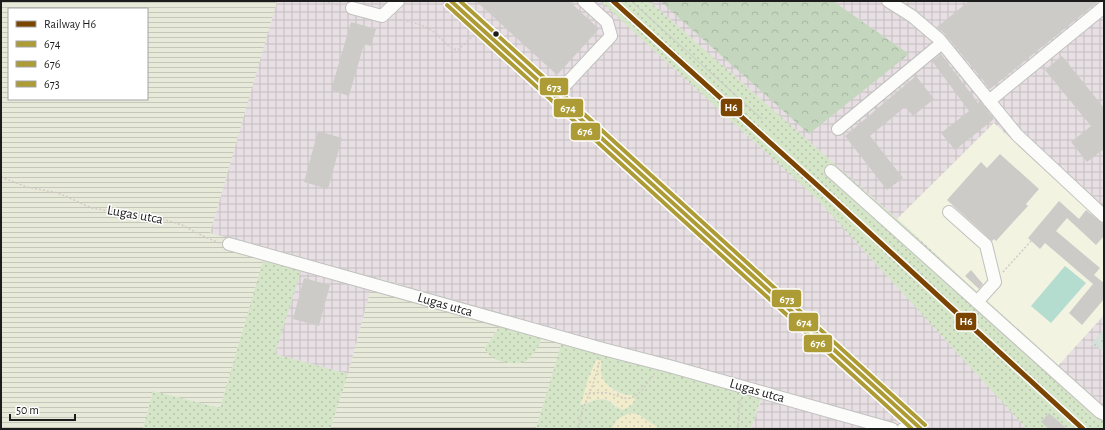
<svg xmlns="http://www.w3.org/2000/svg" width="1105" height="430" viewBox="0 0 1105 430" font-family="'Alegreya Sans',sans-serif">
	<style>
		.industrial { fill: url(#industrial-grid) }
		.education { fill: #f2f3e1 }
		.farmland { fill: url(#farmland-rules); fill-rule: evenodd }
		.grass { fill: url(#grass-dots); fill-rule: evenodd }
		.forest { fill: url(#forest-crowns) }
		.wetland { fill: url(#wetland-marsh) }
		.sand { fill: url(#sand-dots) }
		.pitch { fill: #b5ddcf }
		.building { fill: #cdcbc8 }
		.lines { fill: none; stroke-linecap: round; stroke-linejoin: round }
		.minor-casing { stroke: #c1c1bf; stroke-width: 14 }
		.path { stroke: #d3c9c7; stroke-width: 1.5; stroke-dasharray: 2 2; stroke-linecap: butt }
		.minor { stroke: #fcfcfb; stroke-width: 12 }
		.tram { stroke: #c9c9c8; stroke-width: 1 }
		.bus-1-casing { stroke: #fff; stroke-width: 7 }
		.bus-2-casing { stroke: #fff; stroke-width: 7 }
		.bus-3-casing { stroke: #fff; stroke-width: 7 }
		.bus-1 { stroke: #ad9c35; stroke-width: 4 }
		.bus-2 { stroke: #ad9c35; stroke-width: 4 }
		.bus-3 { stroke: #ad9c35; stroke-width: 4 }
		.rail-1-casing { stroke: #fff; stroke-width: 8 }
		.rail-1 { stroke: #7b4400; stroke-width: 5 }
		.bus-dot { fill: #1c1c1c; stroke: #fff; stroke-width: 1.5 }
		.labels { text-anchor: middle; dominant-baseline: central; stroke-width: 3; stroke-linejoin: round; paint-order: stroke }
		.street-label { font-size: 14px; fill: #1c1c1c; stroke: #fff }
		.line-badge { stroke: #fff; stroke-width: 1.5 }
		.badge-label { font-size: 11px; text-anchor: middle; font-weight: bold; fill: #fff }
	</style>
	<defs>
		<pattern id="industrial-grid" width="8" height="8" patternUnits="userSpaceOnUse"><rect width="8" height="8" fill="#e7dfe3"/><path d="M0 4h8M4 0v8" fill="none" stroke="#c6bfc2"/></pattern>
		<pattern id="farmland-rules" width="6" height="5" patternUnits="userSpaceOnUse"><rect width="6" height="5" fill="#e7e9d9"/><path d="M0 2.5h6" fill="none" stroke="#c6c7ba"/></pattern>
		<pattern id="grass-dots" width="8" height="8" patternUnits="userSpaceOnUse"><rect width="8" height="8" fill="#d5e5c7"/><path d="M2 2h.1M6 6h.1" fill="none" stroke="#b6c4aa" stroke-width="1.8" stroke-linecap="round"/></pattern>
		<pattern id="forest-crowns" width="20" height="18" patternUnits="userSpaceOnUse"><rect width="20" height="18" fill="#c4d6bd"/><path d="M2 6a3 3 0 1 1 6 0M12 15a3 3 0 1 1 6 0" fill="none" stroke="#a8b7a2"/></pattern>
		<pattern id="wetland-marsh" width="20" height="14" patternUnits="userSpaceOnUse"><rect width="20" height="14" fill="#d4e0d9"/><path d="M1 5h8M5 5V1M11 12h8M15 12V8" fill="none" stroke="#b5c0ba"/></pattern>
		<pattern id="sand-dots" width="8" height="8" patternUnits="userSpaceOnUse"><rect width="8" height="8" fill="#f1eccc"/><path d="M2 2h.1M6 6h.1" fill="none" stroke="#cecaaf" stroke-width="1.8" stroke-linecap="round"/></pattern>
	</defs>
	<rect width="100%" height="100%" fill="#eae9e5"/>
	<!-- industrial -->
	<path class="industrial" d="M277 1H600L816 198 1027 429H751L762 398 565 332 374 277 348 374 275 354 210 233Z
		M649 1H660L909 54 833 1H1104V330L1091 344 1104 351V407L897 219Z"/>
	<!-- education -->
	<path class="education" d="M994 123 1104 224V315L1058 366 897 219Z"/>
	<!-- farmland -->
	<path class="farmland" d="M1 1H277L210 233 267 248 220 408 153 391 143 429H1ZM9 9H147V99H9Z
		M374 277 565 332 536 429H330L348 374ZM500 326 542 337 540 342 535 351 485 348Z"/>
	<!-- grass -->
	<path class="grass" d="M600 1H649L897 219 1104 407V429H1027L816 198Z
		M267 248 305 258 275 354 348 374 330 429H143L153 391 220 408Z
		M500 326 542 337C540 345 533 356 526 361 516 367 487 361 485 348Z
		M565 332 764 389 751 429H656L657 427 639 415 630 413 616 421 613 427 610 429H536ZM597 360 602 363C595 382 615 391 629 396L616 408C605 394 596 400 582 405L586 385Z"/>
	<!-- forest -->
	<path class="forest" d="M660 1H833L909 54 809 134Z"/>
	<!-- wetland -->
	<path class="wetland" d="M1104 330V351L1091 344Z"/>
	<!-- sand -->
	<path class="sand" d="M596 360H601C602 364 600 368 601 372 603 385 619 397 632 395L635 400 632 405 623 410C615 407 616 405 610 401 602 396 589 402 581 405V403L589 376Z
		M630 413 639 415 657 427 656 429H628L624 427 622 429H610C614 426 614 424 617 420 620 417 625 415 630 413Z"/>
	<!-- pitch -->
	<path class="pitch" d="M1065 266 1086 283 1051 323 1031 306Z"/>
	<!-- building -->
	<path class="building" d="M476 1H569L599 29 557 75Z
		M969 1H1099L990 89 945 34 937 27Z
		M351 22 376 29 371 46 364 44 349 96 331 90Z
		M941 54 978 103 980 101 994 119 955 150 941 133 969 111 932 61Z
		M1062 56 1104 108V149L1087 162 1071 142 1091 126 1045 70Z
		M916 76 934 99 913 116 905 107 870 136 903 178 887 190 845 136Z
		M318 131 342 138 328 189 304 182Z
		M1000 154 1039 189 1026 204 1028 206 1015 220 996 241 994 239 992 241 947 200 981 162 987 168Z
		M1059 201 1079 219 1086 210 1104 224V236L1096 245 1067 218 1056 231 1100 268 1094 275 1104 283V299L1082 325 1069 313 1093 284 1045 243 1040 249 1028 238Z
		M971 270 983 284 979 289 965 276Z
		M304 278 330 285 319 326 293 319Z
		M1049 413 1067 429H1049L1041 422Z"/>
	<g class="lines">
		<!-- minor casing -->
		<g class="minor-casing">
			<path id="minor" d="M451 1 921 429
				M888 1 912 16 939 39 1017 135 1104 216
				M352 8 382 16 398 1
				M555 96 611 36 607 22 584 1
				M989 101 1104 7
				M838 129 942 43
				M831 171 1100 412 1104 414
				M949 212 986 245 995 282 977 302
				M229 244 603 349 669 366 892 429
				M903 429 915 424"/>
		</g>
		<!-- path -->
		<path class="path" d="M324 1 342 6
			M395 19C407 21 421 23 431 30 441 36 446 48 458 50L474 35
			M1 177 27 187 58 193 92 208 115 212 156 217 182 225 203 236 219 243
			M1003 272 1031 241
			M589 393C595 393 602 392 608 393 622 396 628 404 641 391 646 386 649 379 655 374
			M579 429C580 409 587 402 593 384 596 376 598 367 600 359
			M737 429C741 417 737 406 742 397"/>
		<!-- minor -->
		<use href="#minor" class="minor"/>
		<!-- tram -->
		<path class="tram" d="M631 1 762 119"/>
		<!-- bus-1 casing -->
		<g class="bus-1-casing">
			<path id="bus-1" d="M451 1 921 429"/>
		</g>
		<!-- bus-2 casing -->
		<g class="bus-2-casing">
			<path id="bus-2" d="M447 5 912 429"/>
		</g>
		<!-- bus-3 casing -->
		<g class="bus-3-casing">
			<path id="bus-3" d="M460 1 925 425"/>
		</g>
		<!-- bus-1 -->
		<use href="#bus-1" class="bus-1"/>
		<!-- bus-2 -->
		<use href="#bus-2" class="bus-2"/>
		<!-- bus-3 -->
		<use href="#bus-3" class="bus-3"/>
		<!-- rail-1 casing -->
		<g class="rail-1-casing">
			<path id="rail-1" d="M613 1 836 202 1083 429"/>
		</g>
		<!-- rail-1 -->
		<use href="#rail-1" class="rail-1"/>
	</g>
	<!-- markers -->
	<circle class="bus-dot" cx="496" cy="34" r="3.5"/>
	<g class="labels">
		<!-- street labels -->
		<g class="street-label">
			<text transform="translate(135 215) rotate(10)">Lugas utca</text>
			<text transform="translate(445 305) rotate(16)">Lugas utca</text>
			<text transform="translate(757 391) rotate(16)">Lugas utca</text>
		</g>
	</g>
	<g class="line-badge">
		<rect x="539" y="77" width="30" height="19" rx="4" fill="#ad9c35"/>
		<rect x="720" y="98" width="23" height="19" rx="4" fill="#7b4400"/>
		<rect x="553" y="98" width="31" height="20" rx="4" fill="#ad9c35"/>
		<rect x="570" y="122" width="31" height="19" rx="4" fill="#ad9c35"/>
		<rect x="771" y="289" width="31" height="19" rx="4" fill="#ad9c35"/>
		<rect x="955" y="312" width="22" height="19" rx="4" fill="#7b4400"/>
		<rect x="788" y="312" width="31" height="20" rx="4" fill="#ad9c35"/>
		<rect x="803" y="334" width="30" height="19" rx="4" fill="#ad9c35"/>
	</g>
	<g class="badge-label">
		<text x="554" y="91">673</text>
		<text x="731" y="111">H6</text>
		<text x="568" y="112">674</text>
		<text x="585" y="135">676</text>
		<text x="787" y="303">673</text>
		<text x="966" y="325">H6</text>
		<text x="804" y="326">674</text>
		<text x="818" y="347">676</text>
	</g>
	<!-- border -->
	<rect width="1105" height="430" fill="none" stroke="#1c1c1c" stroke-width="4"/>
	<!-- legend -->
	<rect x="8" y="8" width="140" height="92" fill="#ffffff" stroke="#a4a4a4"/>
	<rect x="16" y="21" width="20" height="6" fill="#7b4400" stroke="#a4a4a4"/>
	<text x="44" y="28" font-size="12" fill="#1c1c1c">Railway H6</text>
	<rect x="16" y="41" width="20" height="6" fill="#ad9c35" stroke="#a4a4a4"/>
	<text x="44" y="48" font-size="12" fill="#1c1c1c">674</text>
	<rect x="16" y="61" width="20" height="6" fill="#ad9c35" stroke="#a4a4a4"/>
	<text x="44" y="68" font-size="12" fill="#1c1c1c">676</text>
	<rect x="16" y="81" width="20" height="6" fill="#ad9c35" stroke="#a4a4a4"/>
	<text x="44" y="88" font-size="12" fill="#1c1c1c">673</text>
	<!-- scale -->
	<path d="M10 414v6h65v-6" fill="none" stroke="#1c1c1c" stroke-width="2"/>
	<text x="16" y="414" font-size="12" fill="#1c1c1c" stroke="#ffffff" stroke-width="3" paint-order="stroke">50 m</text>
</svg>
